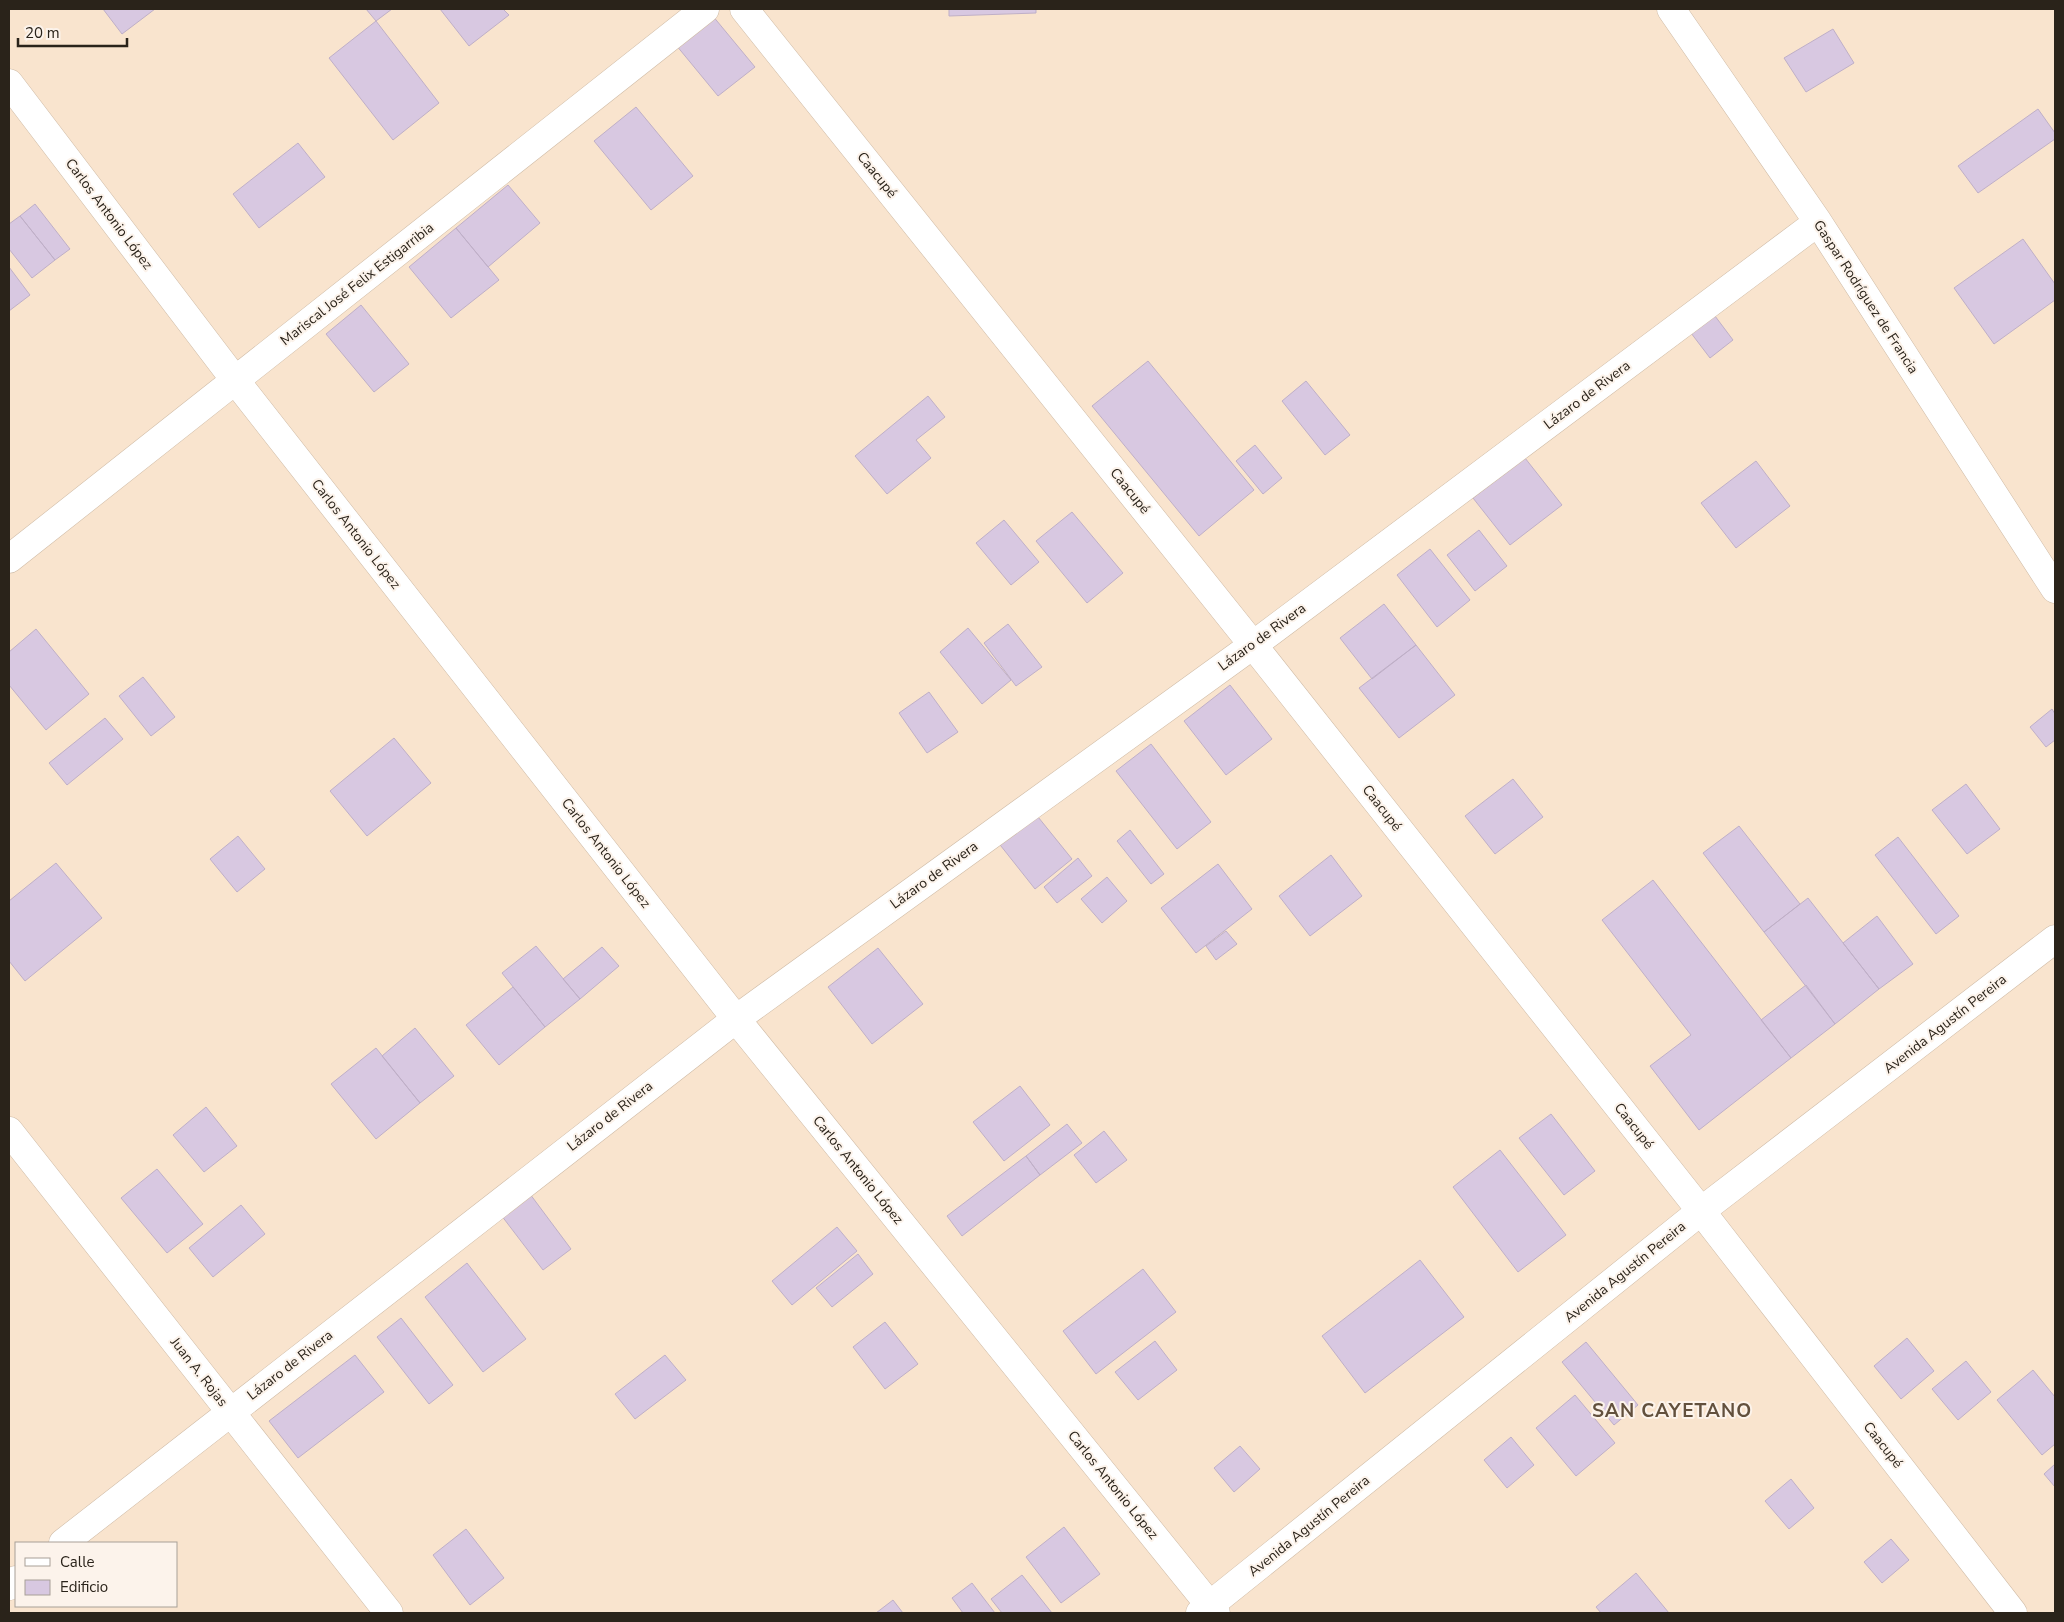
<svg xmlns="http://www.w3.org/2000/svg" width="2064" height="1622" viewBox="0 0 2064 1622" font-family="'Nunito Sans',sans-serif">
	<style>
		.building { fill: #d8c8e1; stroke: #bfafc7 }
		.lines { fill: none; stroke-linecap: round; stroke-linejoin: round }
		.minor-casing { stroke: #cfbba6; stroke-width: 29 }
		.major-casing { stroke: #cfbba6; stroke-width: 29 }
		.minor { stroke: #fff; stroke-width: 28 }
		.major { stroke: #fff; stroke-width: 28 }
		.labels { text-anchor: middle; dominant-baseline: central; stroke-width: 4; stroke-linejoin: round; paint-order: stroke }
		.street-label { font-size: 14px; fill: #2a231a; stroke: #fcf3eb }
		.district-label { font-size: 19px; font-weight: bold; letter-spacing: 1px; fill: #62503d; stroke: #fcf3eb }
	</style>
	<rect width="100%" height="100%" fill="#f9e4ce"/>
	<!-- building -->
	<path class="building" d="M103 9H155L122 34Z
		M366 9H392L376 21Z
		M440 9H503L509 15 469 46Z
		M949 9H1036V13L949 16Z
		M712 15 755 67 718 96 676 45Z
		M376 21 439 103 393 140 329 58Z
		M1833 29 1854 63 1806 92 1784 58Z
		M636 107 693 176 651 210 594 141Z
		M2038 109 2055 133V139L1978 193 1958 166Z
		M298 143 325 177 259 228 233 194Z
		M508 185 540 223 488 267 456 228Z
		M35 204 70 249 55 260 20 216Z
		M20 216 55 260 32 278 9 249V224Z
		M456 228 499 280 451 318 409 267Z
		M2023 239 2055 284V300L1994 344 1954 288Z
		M9 267 30 295 9 311Z
		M361 305 409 364 374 392 326 334Z
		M1715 316 1733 340 1710 358 1691 333Z
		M1148 361 1254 490 1199 536 1092 406Z
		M1306 381 1350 435 1325 455 1282 401Z
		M928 396 945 417 916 440 931 458 887 494 855 456Z
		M1255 445 1282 478 1263 494 1236 461Z
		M1525 458 1562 505 1510 545 1473 498Z
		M1756 461 1790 506 1736 548 1701 503Z
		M1072 512 1123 573 1087 603 1036 541Z
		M1004 520 1039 562 1011 585 976 543Z
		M1479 530 1507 566 1475 591 1447 555Z
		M1430 549 1470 600 1437 627 1397 575Z
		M1384 604 1416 645 1372 679 1340 638Z
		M1008 624 1042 667 1016 686 984 643Z
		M968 628 1011 680 982 704 940 652Z
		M36 629 89 694 46 730 9 685V652Z
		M1416 645 1455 695 1399 738 1359 688Z
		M143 677 175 717 151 736 119 696Z
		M1230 685 1272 739 1226 775 1184 721Z
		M929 692 958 732 927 753 899 713Z
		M2052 709 2055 714V740L2046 747 2030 727Z
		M105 718 123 739 67 785 49 763Z
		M394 738 431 783 367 836 330 791Z
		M1151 744 1211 822 1177 849 1116 771Z
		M1513 779 1543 817 1495 854 1465 816Z
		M1966 784 2000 829 1967 854 1932 810Z
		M1030 807 1072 859 1035 889 993 836Z
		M1739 826 1800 904 1764 932 1703 853Z
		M1130 830 1164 874 1151 884 1117 841Z
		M238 836 265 869 237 892 210 859Z
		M1898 837 1959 916 1936 934 1875 855Z
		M1331 855 1362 896 1310 936 1279 896Z
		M1078 858 1092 876 1057 903 1044 887Z
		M56 863 102 918 25 981 9 961V901Z
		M1218 864 1252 909 1196 953 1161 908Z
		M1107 877 1127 901 1102 923 1081 899Z
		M1653 880 1791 1058 1699 1130 1650 1066 1691 1035 1602 920Z
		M1808 898 1879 989 1835 1024 1764 932Z
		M1877 916 1913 964 1879 989 1843 943Z
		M1226 931 1237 944 1216 960 1206 946Z
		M536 946 580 999 545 1027 502 973Z
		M602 947 619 966 580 999 563 979Z
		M878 948 923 1004 872 1044 828 987Z
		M1806 985 1835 1024 1791 1058 1761 1020Z
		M513 987 545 1027 499 1065 466 1025Z
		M415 1028 454 1076 420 1103 382 1056Z
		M376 1048 420 1103 376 1139 331 1084Z
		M1020 1086 1050 1125 1004 1161 973 1122Z
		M206 1107 237 1146 204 1172 173 1135Z
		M1551 1114 1595 1171 1564 1195 1519 1138Z
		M1067 1124 1082 1143 1040 1175 1026 1156Z
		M1104 1131 1127 1160 1096 1183 1074 1155Z
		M1500 1150 1566 1235 1518 1272 1453 1187Z
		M1026 1156 1040 1175 962 1236 947 1216Z
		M157 1169 203 1224 167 1253 121 1198Z
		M527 1190 571 1249 543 1270 498 1211Z
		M241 1205 265 1234 213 1277 189 1248Z
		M837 1227 857 1251 792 1305 772 1281Z
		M858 1254 873 1274 832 1307 816 1288Z
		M1420 1260 1464 1317 1365 1393 1322 1336Z
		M467 1263 526 1339 483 1372 425 1297Z
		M1143 1269 1176 1312 1096 1374 1063 1331Z
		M401 1318 453 1385 429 1404 377 1337Z
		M885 1322 918 1364 885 1389 853 1347Z
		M1907 1338 1934 1371 1901 1399 1874 1366Z
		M1155 1341 1177 1370 1138 1400 1115 1372Z
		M1586 1342 1638 1405 1614 1425 1562 1362Z
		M355 1355 384 1392 298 1458 269 1421Z
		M665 1355 686 1380 635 1419 615 1394Z
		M1966 1361 1991 1392 1958 1420 1932 1389Z
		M2033 1370 2055 1397V1444L2042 1455 1997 1400Z
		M1575 1395 1615 1443 1576 1476 1536 1428Z
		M1511 1437 1534 1465 1507 1488 1484 1460Z
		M1240 1446 1260 1469 1234 1492 1214 1468Z
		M2055 1464V1487L2044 1474Z
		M1791 1479 1814 1508 1789 1529 1765 1501Z
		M1064 1527 1100 1574 1061 1603 1026 1557Z
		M466 1529 504 1578 470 1605 433 1555Z
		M1891 1539 1909 1560 1882 1583 1864 1562Z
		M1636 1573 1669 1613H1601L1596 1607Z
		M1022 1575 1052 1613H1002L991 1599Z
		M972 1583 995 1613H963L952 1598Z
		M893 1600 903 1613H876Z"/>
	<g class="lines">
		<!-- minor casing -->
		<g class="minor-casing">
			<path id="minor" d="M744 9 1253 645 1701 1211 2013 1613
				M1671 9 1818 222 2055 589
				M9 83 235 380 736 1019 1216 1613
				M9 559 705 9
				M9 1131 389 1613
				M63 1543 736 1019 1253 645 1818 222
				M9 1586 16 1580"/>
		</g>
		<!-- major casing -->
		<g class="major-casing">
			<path id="major" d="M1200 1613 1701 1211 2055 939"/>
		</g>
		<!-- minor -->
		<use href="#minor" class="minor"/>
		<!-- major -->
		<use href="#major" class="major"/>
	</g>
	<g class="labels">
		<!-- street labels -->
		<g class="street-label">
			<text transform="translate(877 175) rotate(51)">Caacupé</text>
			<text transform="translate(109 214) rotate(53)">Carlos Antonio López</text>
			<text transform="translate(357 284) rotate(-38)">Mariscal José Felix Estigarribia</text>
			<text transform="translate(1866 297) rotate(57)">Gaspar Rodríguez de Francia</text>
			<text transform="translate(1587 395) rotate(-37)">Lázaro de Rivera</text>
			<text transform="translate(1130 491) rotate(51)">Caacupé</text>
			<text transform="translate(356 534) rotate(52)">Carlos Antonio López</text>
			<text transform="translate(1262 637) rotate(-36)">Lázaro de Rivera</text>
			<text transform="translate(1382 808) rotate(52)">Caacupé</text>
			<text transform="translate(606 853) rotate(52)">Carlos Antonio López</text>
			<text transform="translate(934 875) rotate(-36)">Lázaro de Rivera</text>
			<text transform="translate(1945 1024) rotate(-38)">Avenida Agustín Pereira</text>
			<text transform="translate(610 1116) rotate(-38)">Lázaro de Rivera</text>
			<text transform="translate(1634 1126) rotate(52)">Caacupé</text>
			<text transform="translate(858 1170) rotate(51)">Carlos Antonio López</text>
			<text transform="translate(1625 1272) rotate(-39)">Avenida Agustín Pereira</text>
			<text transform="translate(290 1365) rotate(-38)">Lázaro de Rivera</text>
			<text transform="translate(199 1372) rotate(52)">Juan A. Rojas</text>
			<text transform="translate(1883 1445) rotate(52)">Caacupé</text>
			<text transform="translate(1113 1485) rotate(51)">Carlos Antonio López</text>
			<text transform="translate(1309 1526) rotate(-39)">Avenida Agustín Pereira</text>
		</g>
		<!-- district labels -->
		<g class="district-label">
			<text x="1672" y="1411">SAN CAYETANO</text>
		</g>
	</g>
	<!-- border -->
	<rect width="2064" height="1622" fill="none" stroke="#2a231a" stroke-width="20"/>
	<!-- legend -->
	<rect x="15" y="1542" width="162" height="65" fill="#fcf3eb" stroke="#a8a097"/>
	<rect x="25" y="1558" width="25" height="8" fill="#ffffff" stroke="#a8a097"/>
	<text x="60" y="1567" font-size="15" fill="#2a231a">Calle</text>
	<rect x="25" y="1580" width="25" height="15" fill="#d8c8e1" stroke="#a8a097"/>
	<text x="60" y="1592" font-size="15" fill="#2a231a">Edificio</text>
	<!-- scale -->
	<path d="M18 38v8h109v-8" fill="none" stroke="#2a231a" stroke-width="2.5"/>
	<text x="25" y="38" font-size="15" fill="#2a231a" stroke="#fcf3eb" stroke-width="4" paint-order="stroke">20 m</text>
</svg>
